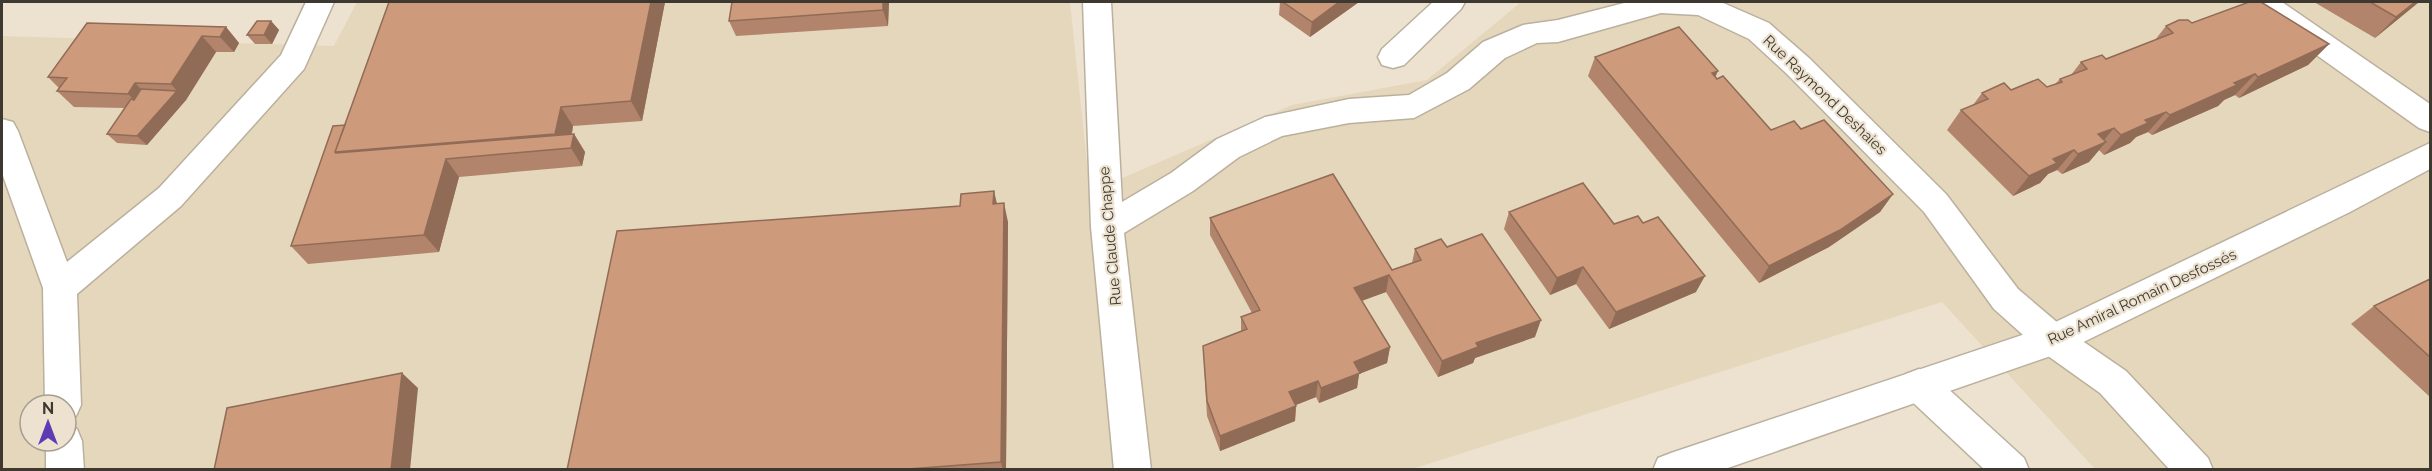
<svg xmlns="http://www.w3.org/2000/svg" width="2432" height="471" viewBox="0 0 2432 471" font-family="Raleway,sans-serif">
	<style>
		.built { fill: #e5d7bc; fill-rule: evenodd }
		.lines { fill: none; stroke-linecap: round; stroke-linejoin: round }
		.street-casing { stroke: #bab09d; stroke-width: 3 }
		.secondary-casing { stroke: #bab09d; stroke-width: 3 }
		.street { fill: #fff; fill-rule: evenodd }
		.secondary { fill: #fff; fill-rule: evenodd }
		.wall { fill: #b1846b }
		.shaded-wall { fill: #906c57 }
		.building { fill: #ce9a7c; stroke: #906c57; stroke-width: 1.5 }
		.labels { text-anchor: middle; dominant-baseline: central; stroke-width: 4.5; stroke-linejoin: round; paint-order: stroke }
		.street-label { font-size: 15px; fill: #3d3931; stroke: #ede2cf }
	</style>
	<rect width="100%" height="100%" fill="#ede2cf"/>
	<!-- built -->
	<path class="built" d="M357 2H1070L1090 192 1292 105 1427 80 1521 2H2430V469H2095L1942 302 1412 469 2 470V36L334 46ZM30 405H66V441H30Z"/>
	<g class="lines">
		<!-- street casing -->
		<g class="street-casing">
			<path id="street" d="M306 2H334L304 69 181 206 77 294 81 405 76 416 66 420V405H45L43 288 2 173V119L13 122 18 131 67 262 159 188 281 55Z
				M1083 2H1111L1122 202 1171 173 1217 139 1265 117 1349 99 1409 95 1447 73 1483 42 1523 25 1558 20 1628 2H1721L1769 23 1809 58 1946 194 2018 289 2065 329 2126 371 2208 458 2213 470H2170L2100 393 2041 351 1994 309 1924 212 1787 74 1749 39 1698 15 1661 13 1558 42 1537 43 1505 58 1469 89 1414 118 1349 123 1282 136 1239 157 1193 191 1124 233 1151 470H1114L1091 227Z
				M1433 2H1465L1461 9 1404 65 1393 68 1382 65 1378 57 1382 49Z
				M2248 2H2282L2430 104V132L2419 128 2252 9Z
				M1919 369 1932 374 2024 458 2029 470H1985L1906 396 1901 385 1906 374Z
				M66 425 77 429 82 441 84 470H46V441H66Z"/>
		</g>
		<!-- secondary casing -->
		<g class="secondary-casing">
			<path id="secondary" d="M2430 143V169L2350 212 2065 351 1722 470H1653L1658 458 1671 453 2043 328Z"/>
		</g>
		<!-- street -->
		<use href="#street" class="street"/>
		<!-- secondary -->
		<use href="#secondary" class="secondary"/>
	</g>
	<!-- wall -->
	<path class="wall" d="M665 2 642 121 573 126 572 134H574L585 152 582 166 459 177 439 252 308 264 291 246 345 125Z
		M889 2 888 26 736 36 729 21Z
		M1280 2H1359L1310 37 1279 15Z
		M2314 2H2419L2375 38Z
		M271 21 279 30 272 44H255L247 35Z
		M2192 23 2329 44 2308 65 2239 98 2235 95 2224 100 2218 106 2152 135 2148 132 2136 137 2130 143 2104 155 2099 150 2089 162 2062 174 2057 170 2048 174 2040 183 2013 196 1947 130 1961 110 1973 105 1982 93 2047 87 2055 84 2060 79 2071 75 2081 62 2106 59 2155 40 2166 26Z
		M226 27 239 43 234 52H216L186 100 147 145 117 143 107 134 125 108 74 107 57 91 59 88 48 77Z
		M1595 57 1716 77 1771 130 1801 129 1893 194 1880 212 1829 247 1759 283 1588 76Z
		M994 191 997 204 1008 222 1006 470H567L960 206Z
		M1509 212 1696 292 1609 329 1576 284 1550 295 1504 229Z
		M1210 218 1392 270 1412 263 1415 249 1447 247 1535 337 1475 358 1473 363 1438 377 1386 292 1362 301 1390 347 1387 363 1359 374 1357 388 1319 403 1316 397 1296 405 1295 421 1220 451 1207 416 1203 346 1241 331V317L1252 313 1210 235Z
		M2430 279V397L2351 324 2374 306Z"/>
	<!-- shaded-wall -->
	<path class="shaded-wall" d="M651 2H665L642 121 631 101Z
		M883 2H889L888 26 883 10Z
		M1339 2H1359L1310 37 1312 22Z
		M2415 2H2419L2375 38 2396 17Z
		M271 21 279 30 272 44 264 35Z
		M226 27 239 43 234 52 220 37Z
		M202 36 216 52 186 100 147 145 137 136 177 91 171 84Z
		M2329 44 2308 65 2239 98 2258 77Z
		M1718 71 1711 87 1712 73Z
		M2255 74 2235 95 2224 100 2218 106 2152 135 2170 115 2234 83Z
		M135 83 151 99 143 109 128 94Z
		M561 107 573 126 569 149H564L555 134Z
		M2166 112 2148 132 2136 137 2130 143 2104 155 2121 135 2145 120Z
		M2114 128 2100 145 2106 142 2089 162 2062 174 2078 154 2098 134Z
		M574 134 585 152 582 166 571 148Z
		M2074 150 2057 170 2048 174 2040 183 2013 196 2029 176 2053 159Z
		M446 159 459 177 439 252 424 235Z
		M994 191 998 210 993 204Z
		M1893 194 1880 212 1829 247 1759 283 1769 266Z
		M1004 203 1008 222 1006 470H1003L1001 462Z
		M1583 267 1576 284 1550 295 1557 278Z
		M1389 275 1386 292 1352 304 1354 288Z
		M1705 276 1696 292 1609 329 1616 312Z
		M1541 320 1535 337 1475 358 1473 363 1438 377 1442 361 1476 343Z
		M1390 347 1387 363 1359 374 1357 388 1319 403 1321 388 1354 362Z
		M402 373 418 388 410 470H391Z
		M1318 381 1316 397 1288 408 1289 392Z
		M1296 406 1295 421 1220 451V436Z"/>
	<!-- building -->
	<path class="building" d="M389 2H651L631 101 561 107 555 134 335 152Z
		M732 2H883V10L729 21Z
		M1283 2H1339L1312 22Z
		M2249 2H2261L2329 44 2258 77 2255 74 2234 83 2237 85 2170 115 2166 112 2145 120 2148 123 2121 135 2114 128 2098 134 2106 142 2078 154 2074 150 2053 159 2057 163 2029 176 1961 110 1988 99 1982 93 2004 83 2011 90 2038 79 2047 87 2062 82 2060 79 2087 69 2081 62 2102 55 2106 59 2173 33 2166 26 2179 20H2188L2192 23Z
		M2370 2H2415L2396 17Z
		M257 21H271L264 35H247Z
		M87 23 226 27 220 37 202 36 171 84 135 83 128 94 57 91 67 78 48 77Z
		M1679 27 1718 71 1712 73 1717 79 1723 76 1771 130 1794 121 1801 129 1824 120 1893 194 1840 230 1769 266 1595 57Z
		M141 89 177 91 137 136 107 134 131 99 134 100Z
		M345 125 335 152 336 153 574 134 571 148 446 159 424 235 291 246 333 126Z
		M1333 174 1392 270 1421 260 1415 249 1441 239 1447 247 1482 234 1541 320 1476 343 1478 347 1442 361 1389 275 1354 288 1390 347 1354 362 1360 373 1321 388 1318 381 1289 392 1296 406 1220 436 1207 401 1203 346 1247 329 1241 317 1260 310 1210 218Z
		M1583 183 1614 224 1638 216 1643 223 1658 217 1705 276 1616 312 1583 267 1557 278 1509 212Z
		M994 191 993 204 1004 203 1001 462 895 470H567L617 231 960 206 961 194Z
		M2430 279V357L2374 306Z
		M402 373 391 470H214L227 408Z"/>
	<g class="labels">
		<!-- street labels -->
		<g class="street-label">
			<text transform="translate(1825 95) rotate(44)">Rue Raymond Deshaies</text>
			<text transform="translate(1110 236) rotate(-95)">Rue Claude Chappe</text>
			<text transform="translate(2142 297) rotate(-25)">Rue Amiral Romain Desfossés</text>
		</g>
	</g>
	<!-- border -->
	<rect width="2432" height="471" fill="none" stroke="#3d3931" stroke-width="6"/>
	<!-- north arrow -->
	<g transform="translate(48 423)"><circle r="28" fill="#ede2cf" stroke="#a79e90" stroke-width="1.5"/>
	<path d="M0-4.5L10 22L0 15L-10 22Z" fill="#5c3cb4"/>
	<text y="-9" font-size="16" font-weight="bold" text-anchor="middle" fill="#3d3931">N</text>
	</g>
</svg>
